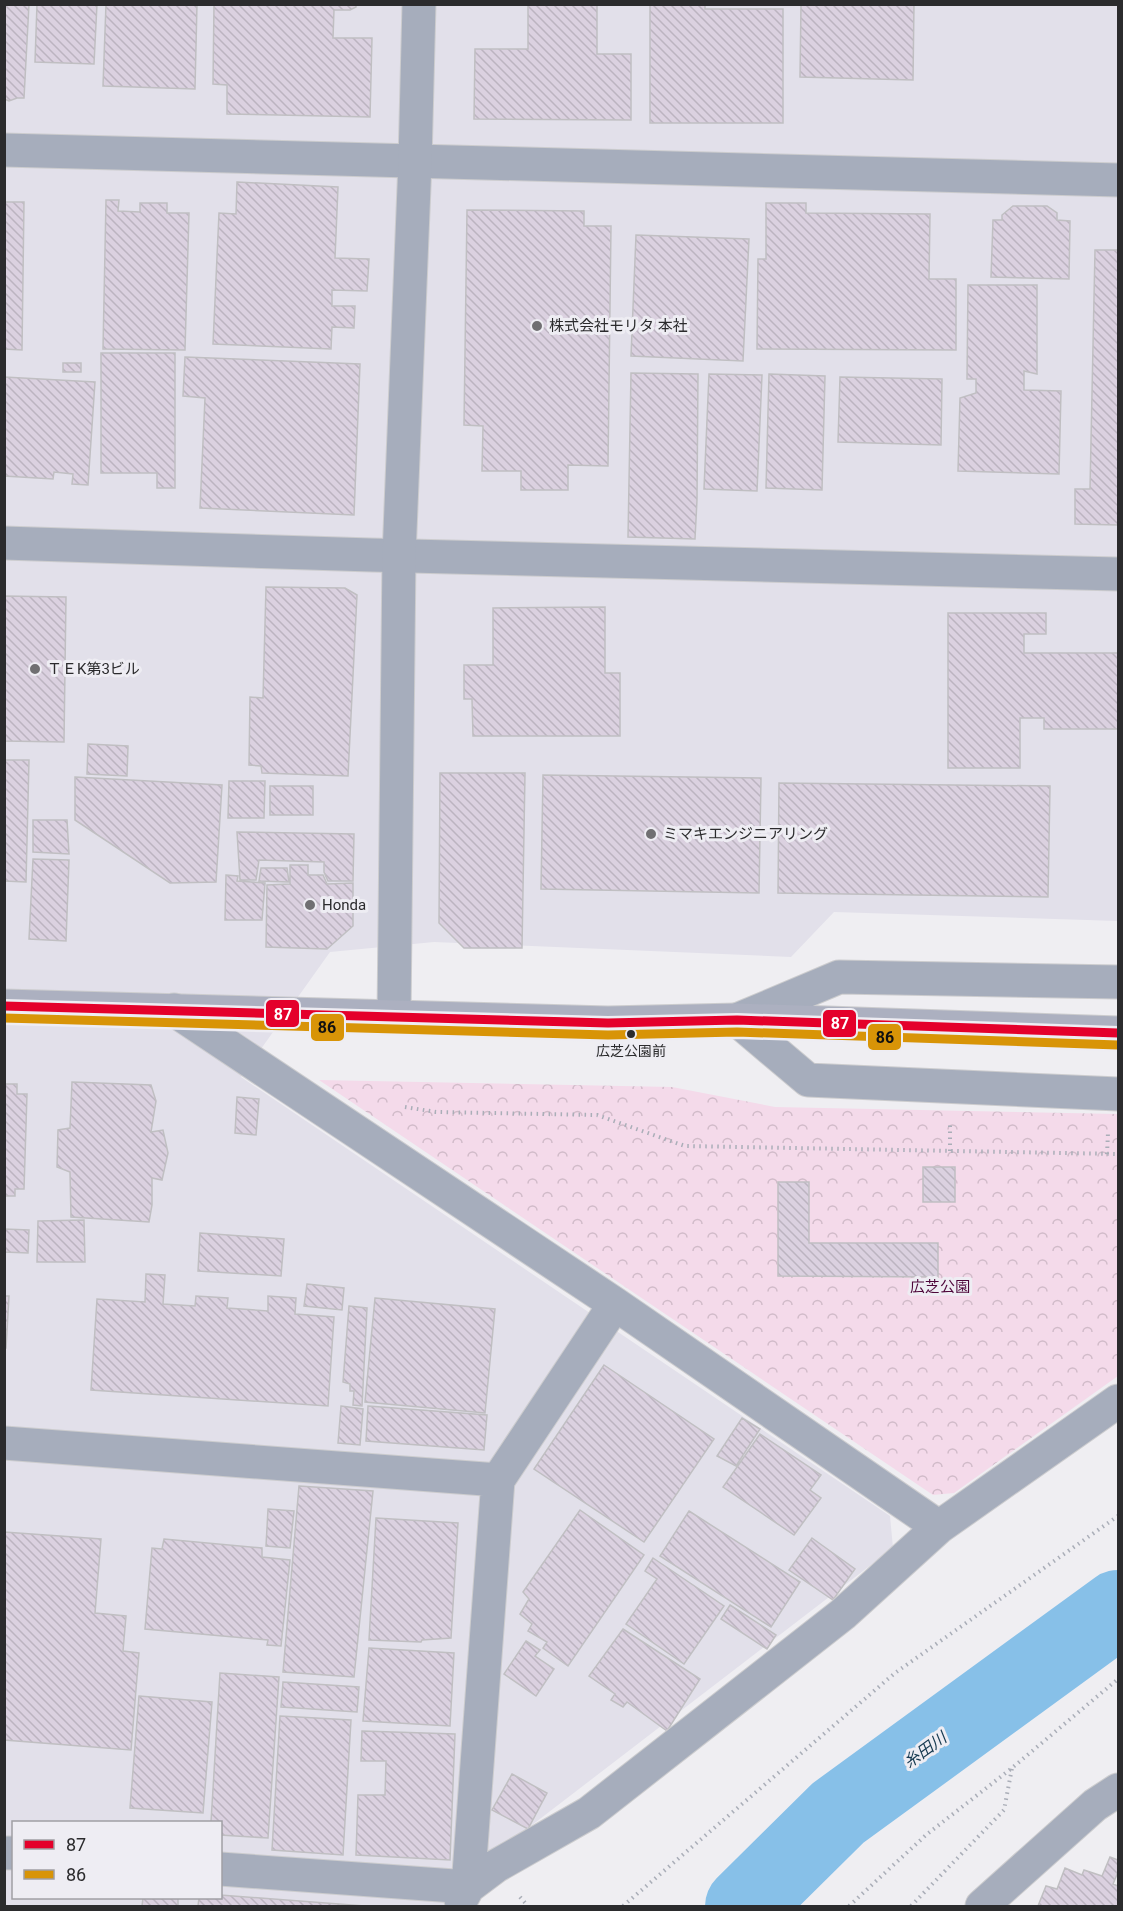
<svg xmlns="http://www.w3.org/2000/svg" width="1123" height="1911" viewBox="0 0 1123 1911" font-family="Roboto,'Noto Sans JP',sans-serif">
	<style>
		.built { fill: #e2e0ea; fill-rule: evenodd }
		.park { fill: url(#park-crowns) }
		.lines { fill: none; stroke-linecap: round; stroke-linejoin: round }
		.river { stroke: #87c0e8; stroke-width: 78 }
		.building { fill: url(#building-back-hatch); stroke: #c0bfc2; stroke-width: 1.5 }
		.minor-casing { stroke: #ccccce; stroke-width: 35 }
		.tertiary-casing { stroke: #ccccce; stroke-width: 35 }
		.trunk-casing { stroke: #ccccce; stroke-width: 35 }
		.path { stroke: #aaaeb8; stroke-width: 4; stroke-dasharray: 1.5 4.5; stroke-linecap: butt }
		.minor { stroke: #a6adbc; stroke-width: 33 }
		.tertiary { stroke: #a6adbc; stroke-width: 33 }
		.trunk { stroke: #acb0c0; stroke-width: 33 }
		.bus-1-casing { stroke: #eeedf3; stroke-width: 14 }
		.bus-2-casing { stroke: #eeedf3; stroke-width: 14 }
		.bus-1 { stroke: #e4002b; stroke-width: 9 }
		.bus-2 { stroke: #d89407; stroke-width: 9 }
		.poi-dot { fill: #706f72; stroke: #eeedf3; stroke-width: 2 }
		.bus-dot { fill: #2b2b2d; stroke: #eeedf3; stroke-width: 2 }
		.labels { text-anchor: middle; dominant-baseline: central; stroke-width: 6; stroke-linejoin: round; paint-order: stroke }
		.bus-label { font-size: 14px; fill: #2b2b2d; stroke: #eeedf3 }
		.poi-label { font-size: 15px; fill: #2b2b2d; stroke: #eeedf3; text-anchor: start }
		.park-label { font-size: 15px; fill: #4e073a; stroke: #eeedf3 }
		.water-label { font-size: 16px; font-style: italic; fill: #153950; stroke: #eeedf3 }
		.line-badge { stroke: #eeedf3; stroke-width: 2 }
		.badge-label { font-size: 16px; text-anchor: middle; font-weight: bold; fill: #fff }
		.pale-badge-label { font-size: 16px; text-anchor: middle; font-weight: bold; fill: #111 }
	</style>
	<defs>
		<pattern id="park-crowns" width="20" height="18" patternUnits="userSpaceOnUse" patternTransform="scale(1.5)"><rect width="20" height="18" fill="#f4daea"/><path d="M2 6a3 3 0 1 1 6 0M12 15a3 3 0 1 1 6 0" fill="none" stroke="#d1bbc9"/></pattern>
		<pattern id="building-back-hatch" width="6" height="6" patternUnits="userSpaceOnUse" patternTransform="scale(1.5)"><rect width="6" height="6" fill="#dbd1e0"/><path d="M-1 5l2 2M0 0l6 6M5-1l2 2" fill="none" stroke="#bcb4c0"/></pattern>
	</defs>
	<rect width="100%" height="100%" fill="#efeef2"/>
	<!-- built -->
	<path class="built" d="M5 5H1118V921L834 912 791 957 434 942 330 952 241 1077 890 1516 893 1548 519 1835 443 1906H5ZM14 1822H220V1898H14Z"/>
	<!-- park -->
	<path class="park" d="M319 1080 672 1087 775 1107 1118 1114V1376L954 1493 933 1495Z"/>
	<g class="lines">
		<!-- river -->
		<path class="river" d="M744 1906 838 1813 1118 1609"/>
	</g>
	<!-- building -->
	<path class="building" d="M4 4H29L24 98H17L9 101 4 99Z
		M37 4H97L94 64 35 62Z
		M106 4H197L195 89 103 86Z
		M214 4H356V7L350 10H334L333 38H372L370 117 227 114V85L213 84Z
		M528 4H597V54H631V120L474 119 475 49H528Z
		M650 4H705V9H783V123H650Z
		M801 4H914L913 80 800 77Z
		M237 182 338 187 335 258 369 259 367 291 332 290V306H355L354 328 332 327 331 349 213 344 219 213 236 214Z
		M106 200H119L118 211 140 212V203H167V213H189L185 350 103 349Z
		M4 202H24L22 350 4 349Z
		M766 203H806V213L930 214 929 279H956V350L757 349 758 259H766Z
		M1013 206H1047L1057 213V220L1070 221 1069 279 991 277 993 220H1002V215Z
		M467 210 584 211V226H611L608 466 568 465V490H521V471H482L483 426 464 425Z
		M636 235 749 239 743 361 631 356Z
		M1095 250H1118V525L1075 524V489H1090Z
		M968 285H1037V374L1024 371V390L1061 391 1059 474 958 471 960 398 976 393V379H967Z
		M101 353H175V488H157V473H101Z
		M185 357 360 364 354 515 200 508 205 398 183 396Z
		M63 363H81V372H63Z
		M631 373 698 374 697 500 695 539 628 537Z
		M709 374 762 375 757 491 704 489Z
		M769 374 825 376 822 490 766 488Z
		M4 377 95 382 88 485 72 484 73 474 54 472 53 479 4 476Z
		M840 377 942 379 941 445 838 442Z
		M266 587 345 588 357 595 348 776 262 773 261 766 249 765 250 697 263 698Z
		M4 596 66 597 64 742 4 741Z
		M605 607V673H620V736H473L472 699H464V665H493V608Z
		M948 613H1046V634H1024V653H1118V729H1044V718H1020V768H948Z
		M88 744 128 746 127 776 87 774Z
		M4 760H29L26 882 4 881Z
		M440 773H525L522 948H464L439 923Z
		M543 775 761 778 759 893 541 889Z
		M75 777 222 785 216 882 170 883 75 820Z
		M229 781H265L264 818H228Z
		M779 783 1050 786 1048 897 778 893Z
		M270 786H313V815H270Z
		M33 820H67L69 854 33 852Z
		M237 832 354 834 353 881H328L324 872V862L259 860 256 880H240Z
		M33 859 69 860 66 941 29 939Z
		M290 865H308V875H323L327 884 353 883V926L327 949 266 947 267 885 290 884Z
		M261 868H287L289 882 259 881Z
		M226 875 238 876 237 881 265 883 262 920H225Z
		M72 1082 151 1085 156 1101 151 1132 163 1130 168 1153 162 1180 152 1178V1205L149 1222 71 1217 70 1172 57 1167 58 1130 70 1128Z
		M4 1084H17V1094H27L24 1189H15V1196H4Z
		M237 1097 259 1099 256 1135 235 1133Z
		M923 1167H955V1202H923Z
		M778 1182H809V1243H938V1277L778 1276Z
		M84 1220 85 1262H37L38 1221Z
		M4 1229 29 1230 28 1253 4 1252Z
		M200 1233 284 1239 281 1276 198 1271Z
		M146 1274 165 1275 163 1304 195 1306 196 1296 228 1298 227 1308 268 1311V1296L296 1298 295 1314 334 1317 328 1406 91 1390 97 1299 145 1302Z
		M307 1284 344 1288 342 1310 304 1306Z
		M4 1296H9L6 1348H4Z
		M375 1298 495 1309 485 1413 365 1402Z
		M349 1306 367 1308 362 1406 353 1405 354 1391H350V1384L343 1382Z
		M604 1365 714 1439 644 1542 534 1469Z
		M341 1406 363 1409 360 1445 338 1443Z
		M368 1406 487 1415 484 1450 366 1441Z
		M742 1418 760 1429 736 1466 717 1456Z
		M760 1434 821 1475 810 1490 821 1498 794 1535 723 1487Z
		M299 1486 373 1491 354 1677 283 1672Z
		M268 1509 294 1511 290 1548 266 1546Z
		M580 1510 644 1555 568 1666 543 1648 547 1642 528 1631 532 1624 520 1614 529 1599 523 1592Z
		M689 1511 800 1582 771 1627 660 1556Z
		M376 1518 458 1523 451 1638 422 1640 421 1642 369 1640Z
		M4 1532 101 1539 95 1613 126 1616 123 1651 139 1653 131 1750 4 1740Z
		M812 1538 855 1569 833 1600 789 1570Z
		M164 1539 262 1548V1557L290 1560 281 1646 267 1645 268 1640 145 1629 152 1548 162 1549Z
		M653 1558 724 1606 684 1664 626 1624 657 1579 645 1571Z
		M730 1605 776 1635 767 1649 721 1619Z
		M623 1629 700 1679 667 1731 627 1702 623 1707 611 1700 615 1694 589 1676Z
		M526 1641 540 1650 535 1656 554 1669 536 1696 504 1674Z
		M369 1648 454 1653 450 1726 363 1721Z
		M220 1673 279 1677 268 1838 220 1835V1822H211Z
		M283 1682 359 1687 357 1712 281 1707Z
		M139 1696 212 1702 203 1813 130 1808Z
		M280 1716 351 1720 343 1855 272 1850Z
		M362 1731 455 1734 450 1860 356 1855 358 1795H385L386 1761H361Z
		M512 1774 547 1793 528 1829 492 1810Z
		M1110 1857 1118 1860V1872L1113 1884 1118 1886V1906H1038L1046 1886 1057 1889 1065 1868 1082 1875 1084 1870 1102 1876Z
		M220 1895 365 1906H198L199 1898H220Z
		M143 1898H178V1906H142Z"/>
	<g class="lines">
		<!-- minor casing -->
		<g class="minor-casing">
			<path id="minor" d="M4 150 1118 180
				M4 543 371 555 1118 574
				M1118 982 839 977 737 1020 808 1080 1118 1094
				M174 1010 615 1304 939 1527
				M4 1443 498 1480
				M4 1853H14
				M220 1869 468 1887 498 1480 615 1304
				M461 1900 468 1887 496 1866 589 1813 843 1614 939 1527 1118 1401
				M982 1906 1095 1805 1118 1790"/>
		</g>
		<!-- tertiary casing -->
		<g class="tertiary-casing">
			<path id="tertiary" d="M394 1016 399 556 415 162 419 4"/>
		</g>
		<!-- trunk casing -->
		<g class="trunk-casing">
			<path id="trunk" d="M4 1006 608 1023 737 1020 1118 1033"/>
		</g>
		<!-- path -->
		<path class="path" d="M405 1107 436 1112 597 1115 685 1146 1118 1154
			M950 1151V1124
			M1107 1154 1108 1133
			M520 1897 528 1906
			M623 1906 895 1673 1118 1516
			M849 1906 926 1835 1012 1768 1118 1679
			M911 1906 1004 1810 1012 1768"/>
		<!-- minor -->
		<use href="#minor" class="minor"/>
		<!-- tertiary -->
		<use href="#tertiary" class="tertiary"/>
		<!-- trunk -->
		<use href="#trunk" class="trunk"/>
		<!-- bus-1 casing -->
		<g class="bus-1-casing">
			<path id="bus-1" d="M4 1006 608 1023 737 1020 1118 1033"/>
		</g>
		<!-- bus-2 casing -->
		<g class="bus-2-casing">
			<path id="bus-2" d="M4 1018 608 1035 737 1032 1118 1045"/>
		</g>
		<!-- bus-1 -->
		<use href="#bus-1" class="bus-1"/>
		<!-- bus-2 -->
		<use href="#bus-2" class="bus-2"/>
	</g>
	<!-- markers -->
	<g class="poi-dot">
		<circle cx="537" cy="326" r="6"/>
		<circle cx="35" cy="669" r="6"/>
		<circle cx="651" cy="834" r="6"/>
		<circle cx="310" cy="905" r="6"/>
	</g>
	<circle class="bus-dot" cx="631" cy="1034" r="5"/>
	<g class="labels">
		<!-- bus labels -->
		<g class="bus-label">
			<text x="631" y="1051">広芝公園前</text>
		</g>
		<!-- poi labels -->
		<g class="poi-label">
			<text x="549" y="326">株式会社モリタ 本社</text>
			<text x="47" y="669">ＴＥK第3ビル</text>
			<text x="663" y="834">ミマキエンジニアリング</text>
			<text x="322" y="905">Honda</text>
		</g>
		<!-- park labels -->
		<g class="park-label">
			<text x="940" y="1287">広芝公園</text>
		</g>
		<!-- water labels -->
		<g class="water-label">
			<text transform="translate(925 1750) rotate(-36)">糸田川</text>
		</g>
	</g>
	<g class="line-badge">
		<rect x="265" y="999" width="35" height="29" rx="6" fill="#e4002b"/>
		<rect x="822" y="1009" width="35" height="29" rx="6" fill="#e4002b"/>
		<rect x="310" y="1013" width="35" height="29" rx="6" fill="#d89407"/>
		<rect x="867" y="1023" width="35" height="28" rx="6" fill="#d89407"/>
	</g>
	<g class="badge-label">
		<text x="283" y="1020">87</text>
		<text x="840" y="1029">87</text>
	</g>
	<g class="pale-badge-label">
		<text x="327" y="1033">86</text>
		<text x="885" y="1043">86</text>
	</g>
	<!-- border -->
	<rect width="1123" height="1911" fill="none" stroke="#2b2b2d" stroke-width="12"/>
	<!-- legend -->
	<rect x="12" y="1821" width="210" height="78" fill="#eeedf3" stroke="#a09fa4" stroke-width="1.5"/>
	<rect x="24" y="1840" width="30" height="9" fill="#e4002b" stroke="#a09fa4" stroke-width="1.5"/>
	<text x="66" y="1851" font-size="18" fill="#2b2b2d">87</text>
	<rect x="24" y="1870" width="30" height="9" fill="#d89407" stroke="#a09fa4" stroke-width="1.5"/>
	<text x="66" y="1881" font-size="18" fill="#2b2b2d">86</text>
</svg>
